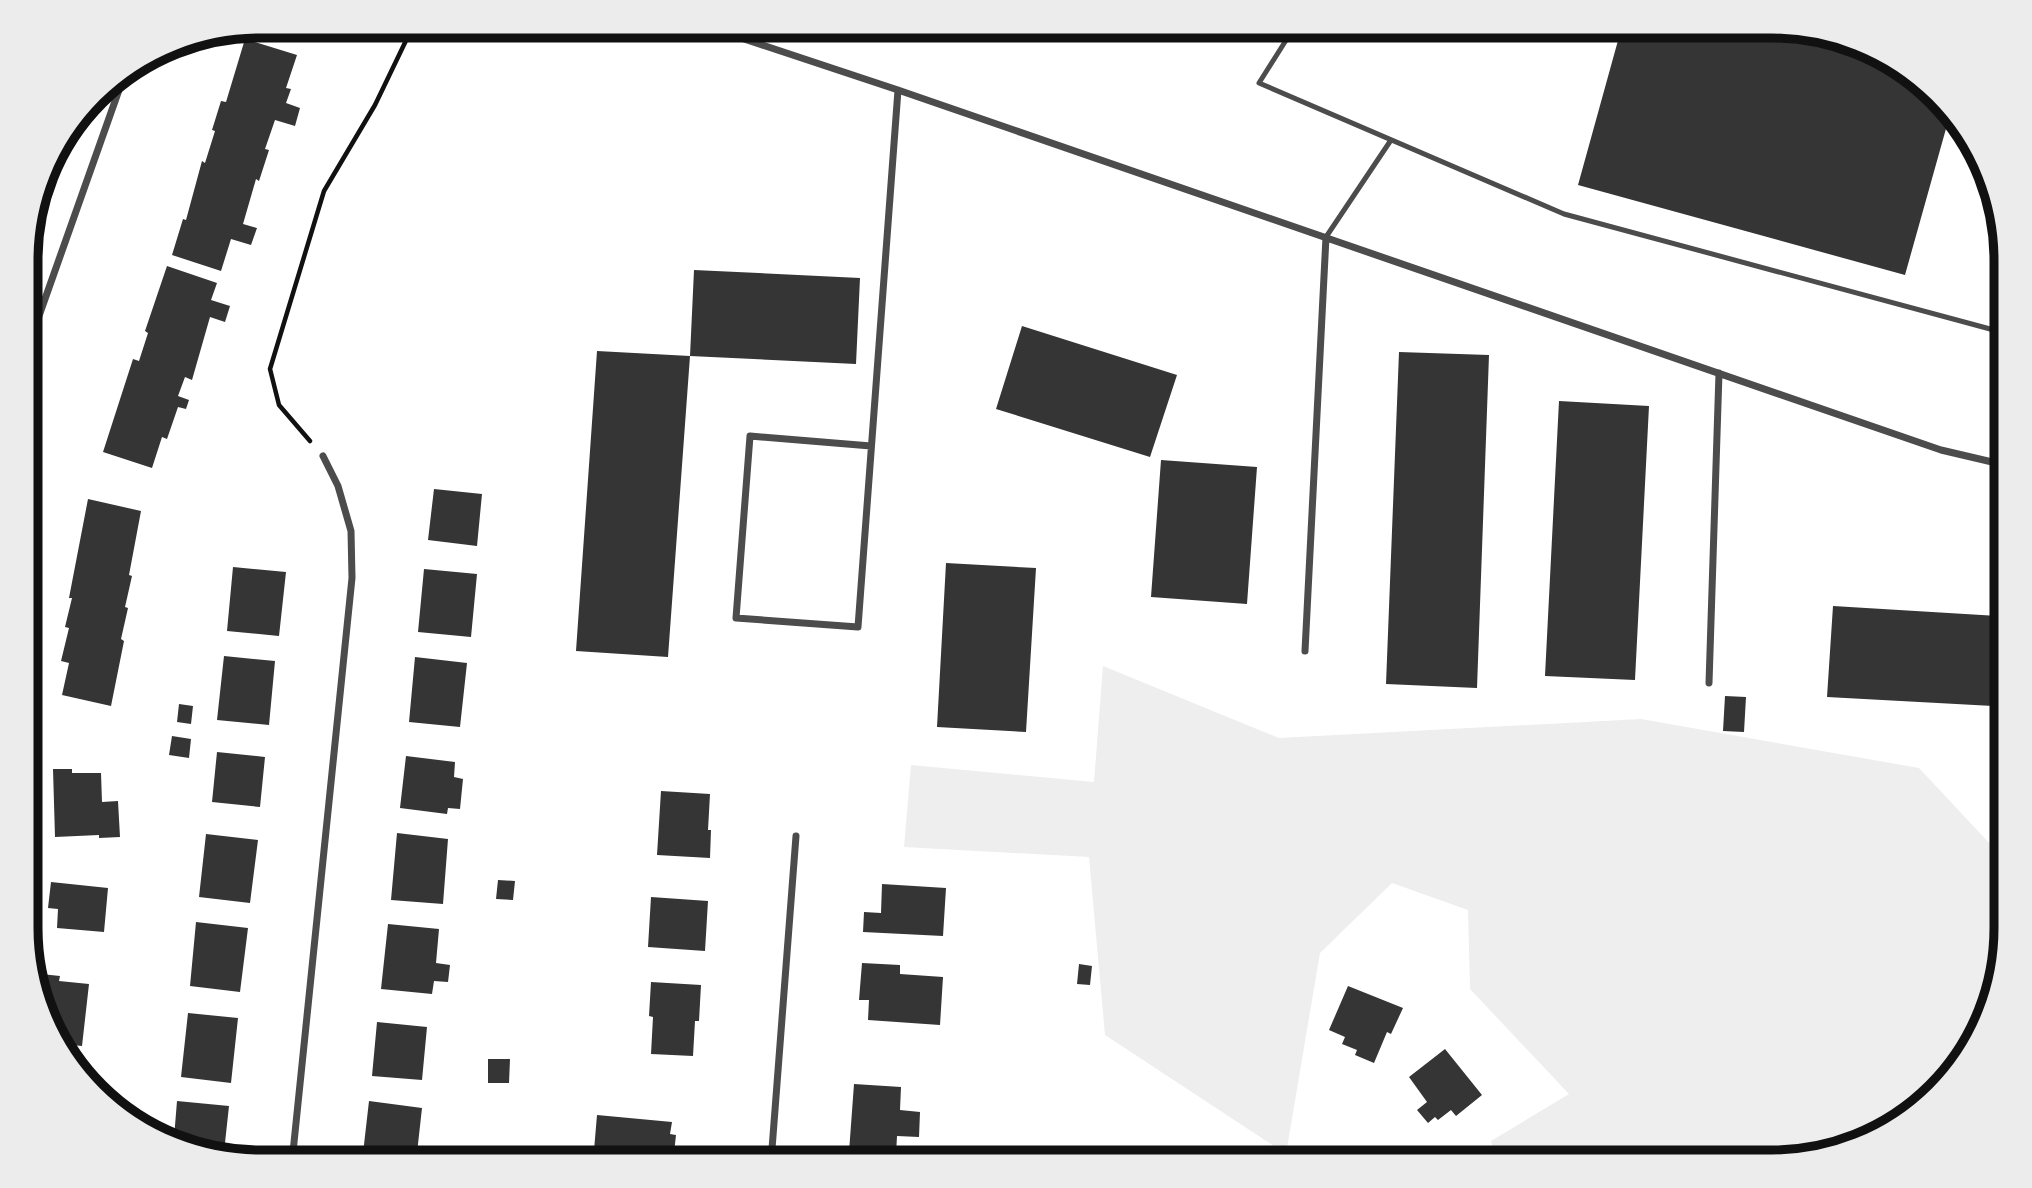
<svg xmlns="http://www.w3.org/2000/svg" width="2032" height="1188" viewBox="0 0 2032 1188" font-family="Overpass,sans-serif">
	<style>
		.green { fill: #eee }
		.building { fill: #353535 }
		.lines { fill: none; stroke-linecap: round; stroke-linejoin: round }
		.path { stroke: #111; stroke-width: 4.5 }
		.service { stroke: #4c4c4c; stroke-width: 5 }
		.minor { stroke: #4c4c4c; stroke-width: 7 }
		.rim { fill: none; stroke: #111; stroke-width: 9 }
	</style>
	<rect width="100%" height="100%" fill="#fff"/>
	<!-- green -->
	<path class="green" d="M1103 666 1279 738 1641 719 1919 768 2005 860V942L1974 1045 1889 1130 1786 1161H1497L1491 1141 1569 1094 1470 989 1468 910 1392 883 1320 953 1286 1154 1105 1035 1089 857 904 847 911 765 1094 782Z"/>
	<!-- building -->
	<path class="building" d="M1622 26H1772L1889 58 1949 118 1905 275 1578 185Z
		M245 39 297 55 286 88 291 89 286 103 300 108 295 126 275 120 265 149 269 150 259 181 256 179 243 224 257 228 251 245 231 239 221 271 172 255 183 219 186 220 202 161 205 163 215 131 212 130 221 101 226 102Z
		M167 266 217 283 211 300 230 306 225 322 210 317 192 380 185 377 178 396 189 400 186 409 178 407 167 439 162 437 152 468 103 452 133 359 139 361 148 333 145 331Z
		M694 270 860 278 856 364 690 356Z
		M1022 326 1177 375 1150 457 996 409Z
		M597 351 690 356 668 657 576 651Z
		M1399 352 1489 355 1477 688 1386 684Z
		M1559 401 1649 406 1635 680 1545 676Z
		M1161 460 1257 467 1247 604 1151 597Z
		M434 489 482 494 477 546 428 540Z
		M88 499 141 511 129 575 132 576 125 607 128 608 121 639 124 641 111 706 62 695 69 663 61 661 69 628 65 627 72 598H69Z
		M946 563 1036 568 1026 732 937 727Z
		M233 567 286 572 279 636 227 631Z
		M424 569 477 574 471 637 418 632Z
		M1833 606 1998 616 1993 706 1827 697Z
		M224 656 275 661 269 725 217 720Z
		M415 657 467 663 460 727 409 722Z
		M1725 696 1746 697 1744 732 1723 731Z
		M179 704 193 706 191 724 177 722Z
		M172 736 191 739 189 758 169 755Z
		M217 752 265 757 260 807 212 802Z
		M406 756 455 762 454 777 463 779 460 809 448 808 447 814 400 808Z
		M53 769H72V773H101L102 802 118 801 120 837 99 838V835L55 837Z
		M661 791 710 794 708 830H711L710 858 657 855Z
		M397 833 448 839 443 904 391 900Z
		M206 834 258 840 250 903 199 897Z
		M498 880 515 881 513 900 496 899Z
		M51 882 108 888 104 932 57 928 58 909 48 908Z
		M882 884 946 888 943 936 863 932 864 912 881 913Z
		M651 897 708 901 705 951 648 947Z
		M196 922 248 928 240 992 190 986Z
		M388 924 439 929 436 963 450 965 448 982 434 981 432 994 381 989Z
		M862 963 900 965V974L943 977 940 1025 868 1020 869 1000H859Z
		M1079 964 1092 966 1090 985 1077 984Z
		M41 974 60 976 59 981 89 984 82 1046 61 1044 39 987Z
		M651 982 701 985 699 1021H695L693 1056 651 1054 653 1017 649 1016Z
		M1348 986 1403 1008 1391 1034 1387 1032 1374 1063 1355 1055 1357 1050 1342 1044 1345 1037 1329 1030Z
		M188 1013 238 1018 231 1083 181 1077Z
		M377 1022 427 1027 422 1080 372 1076Z
		M1445 1049 1482 1095 1456 1116 1451 1110 1438 1120 1435 1117 1428 1123 1417 1110 1427 1102 1409 1077Z
		M488 1059H510L509 1083H488Z
		M854 1084 901 1087 900 1110 920 1112 919 1137 897 1136 896 1155 849 1152Z
		M177 1101 229 1106 224 1152 174 1138Z
		M369 1101 422 1108 416 1162H362Z
		M597 1115 672 1122 670 1134 676 1135 673 1162H593Z"/>
	<g class="lines">
		<!-- path -->
		<path class="path" d="M310 441 279 405 270 369 324 191 375 105 413 26"/>
		<!-- service -->
		<path class="service" d="M1295 26 1259 83 1564 214 2005 333
			M1326 237 1391 140"/>
		<!-- minor -->
		<path class="minor" d="M705 26 898 90 1941 450 2005 465
			M28 296 44 300
			M28 347 125 73
			M871 446 750 436 736 618 858 627 898 90
			M1305 651 1326 237
			M1709 683 1719 373
			M292 1162 352 578 351 531 338 486 323 456
			M771 1162 796 836"/>
	</g>
	<!-- crop -->
	<path d="M0 0H2032V1188H0ZM260 38H1772A222 222 0 0 1 1994 260V928A222 222 0 0 1 1772 1150H260A222 222 0 0 1 38 928V260A222 222 0 0 1 260 38Z" fill="#ececec" fill-rule="evenodd"/>
	<path class="rim" d="M260 38H1772A222 222 0 0 1 1994 260V928A222 222 0 0 1 1772 1150H260A222 222 0 0 1 38 928V260A222 222 0 0 1 260 38Z"/>
</svg>
